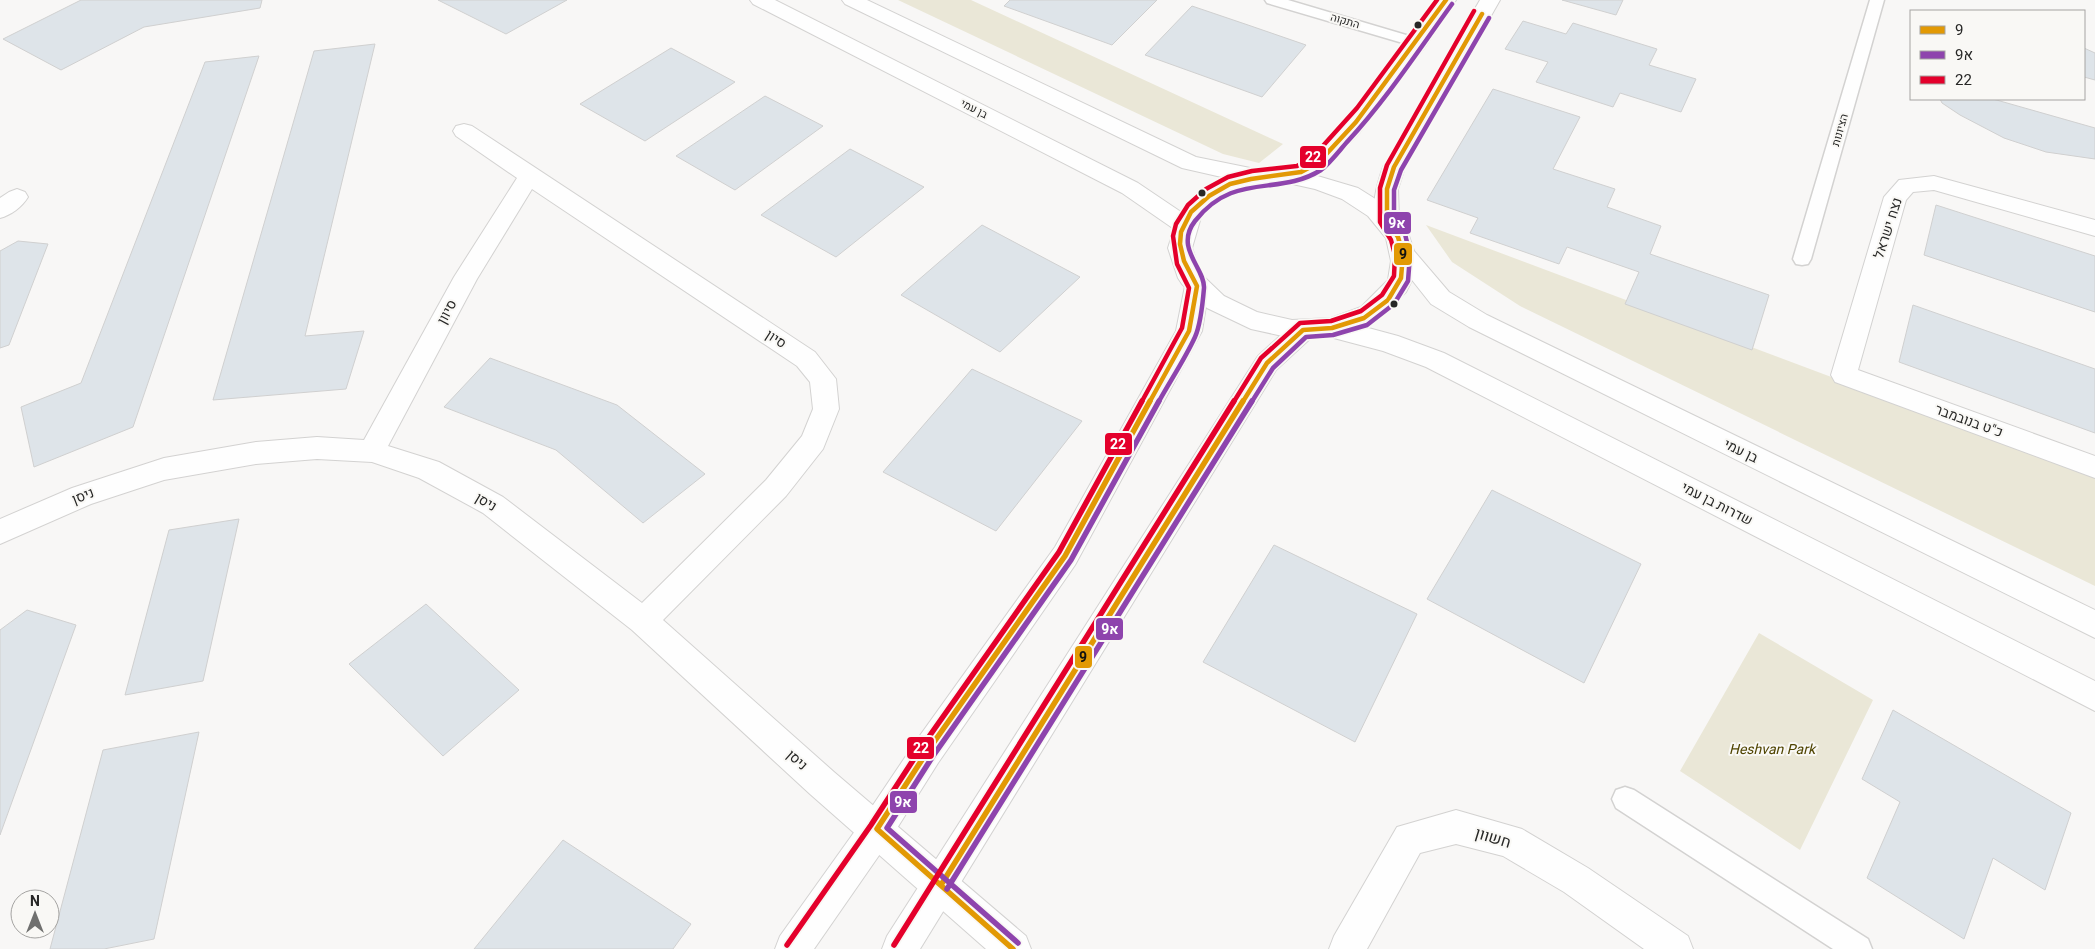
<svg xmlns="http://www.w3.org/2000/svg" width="2095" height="949" viewBox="0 0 2095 949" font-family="Georgia,Heebo,serif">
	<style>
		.green { fill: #eae7d7 }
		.building { fill: #dee4e9; stroke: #d0d0d0 }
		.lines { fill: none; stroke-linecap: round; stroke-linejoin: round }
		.service-casing { stroke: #d3d2d1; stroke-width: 3 }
		.minor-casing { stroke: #d3d2d1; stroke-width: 2 }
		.tertiary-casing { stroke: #d3d2d1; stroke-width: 2 }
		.secondary-casing { stroke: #d3d2d1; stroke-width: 2 }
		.service { fill: #fefefe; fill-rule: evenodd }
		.minor { fill: #fefefe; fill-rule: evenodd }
		.tertiary { fill: #fefefe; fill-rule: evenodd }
		.secondary { fill: #fefefe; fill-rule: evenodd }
		.bus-1-far1-casing { stroke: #f9f8f5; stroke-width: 8 }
		.bus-1-casing { stroke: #f9f8f5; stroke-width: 9 }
		.bus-2-far1-casing { stroke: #f9f8f5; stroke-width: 8 }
		.bus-2-casing { stroke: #f9f8f5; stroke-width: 9 }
		.bus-3-far1-casing { stroke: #f9f8f5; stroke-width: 8 }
		.bus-3-casing { stroke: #f9f8f5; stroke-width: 9 }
		.bus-1-far1 { stroke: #e29904; stroke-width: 4.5 }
		.bus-1 { stroke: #e29904; stroke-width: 5.5 }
		.bus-2-far1 { stroke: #8e44ad; stroke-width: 4.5 }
		.bus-2 { stroke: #8e44ad; stroke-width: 5.5 }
		.bus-3-far1 { stroke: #e4002b; stroke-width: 4.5 }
		.bus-3 { stroke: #e4002b; stroke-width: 5.5 }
		.bus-dot { fill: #272726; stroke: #f9f8f5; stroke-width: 2 }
		.labels { text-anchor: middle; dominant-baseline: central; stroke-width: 4; stroke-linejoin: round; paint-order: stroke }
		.far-street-label { font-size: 11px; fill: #272726; stroke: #f9f8f5 }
		.street-label { font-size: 14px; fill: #272726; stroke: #f9f8f5 }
		.park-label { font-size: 14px; font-style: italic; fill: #4f4400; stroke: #f9f8f5 }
		.near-street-label { font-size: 16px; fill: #272726; stroke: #f9f8f5 }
		.line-badge { stroke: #f9f8f5; stroke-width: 2 }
		.badge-label { font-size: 14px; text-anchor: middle; font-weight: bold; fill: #fff }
		.pale-badge-label { font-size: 14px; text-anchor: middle; font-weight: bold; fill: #111 }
	</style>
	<rect width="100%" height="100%" fill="#f8f7f6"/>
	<!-- green -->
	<path class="green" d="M898 0H971L1283 144 1259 163 1223 154Z
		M1426 225 2095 476V586L1520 306 1452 262Z
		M1759 633 1873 700 1800 850 1680 771Z"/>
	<!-- building -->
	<path class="building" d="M81 0H262L260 8 144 27 61 70 3 39Z
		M438 0H567L506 34Z
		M1010 0H1157L1112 45 1004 6Z
		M1562 0H1623L1616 15Z
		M1192 6 1248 25 1306 45 1262 97 1145 55Z
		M1523 21 1566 34 1573 23 1657 49 1649 65 1696 79 1681 112 1620 93 1613 107 1536 82 1548 62 1505 49Z
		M375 44 305 336 364 331 346 389 213 400 314 51Z
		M671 48 735 82 645 141 580 104Z
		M2084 48 2095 53V80L2084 77Z
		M259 56 133 427 34 467 21 407 81 383 205 62Z
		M1493 89 1580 117 1553 169 1615 189 1607 207 1661 226 1650 254 1769 295 1752 350 1625 304 1639 272 1567 247 1559 264 1470 233 1478 218 1427 200Z
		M765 96 823 126 735 190 676 156Z
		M1940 99H1993L2095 128V159L2046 152 2004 138 1960 115 1942 103Z
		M850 149 924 187 836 257 761 215Z
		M1936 205 2095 256V312L1924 255Z
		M982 225 1080 277 1000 352 901 295Z
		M18 241 48 244 9 345 0 348V251Z
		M1913 305 2095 369V433L1899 362Z
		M490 358 617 405 705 474 643 523 556 450 444 407Z
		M972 369 1082 421 996 531 883 472Z
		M1492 490 1641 564 1584 683 1427 599Z
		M239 519 203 681 125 695 169 530Z
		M1274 545 1417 614 1355 742 1203 662Z
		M426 604 519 690 443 756 349 664Z
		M27 610 76 625 0 835V630Z
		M1893 710 2071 813 2045 890 1993 858 1964 939 1867 878 1900 802 1862 779Z
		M199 732 154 939 104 949H50L103 750Z
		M563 840 691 924 673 949H474Z"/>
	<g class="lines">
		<!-- service casing -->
		<g class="service-casing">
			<path id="service" d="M1265 0H1288L1423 40 1426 43 1423 46H1413L1267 3Z
				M1870 0H1884L1811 259 1808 264 1802 265 1796 264 1793 259Z
				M1625 787 1634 790 1868 939 1872 949H1833L1616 808 1612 799 1616 790Z"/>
		</g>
		<!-- minor casing -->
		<g class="minor-casing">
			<path id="minor" d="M464 124 472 126 815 352 836 379 839 409 823 449 786 496 663 620 834 772 1026 936 1031 949H986L810 794 632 630 483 513 419 478 372 462 317 459 256 464 164 480 91 504 0 544V519L72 488 164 458 256 442 317 437 364 440 454 277 517 178 456 136 453 131 456 126ZM532 189 797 366 810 382 813 409 802 436 766 480 642 603 503 497 439 462 388 446 477 279Z
				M1934 176 2095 220V236L1934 190 1913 192 1906 200 1858 370 2095 456V478L1835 382 1831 375 1884 197 1899 180Z
				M17 189 25 192 28 197C22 207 11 215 0 218V198L9 192Z
				M1456 810 1522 829 1588 868 1688 936 1693 949H1644L1564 892 1503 856 1456 844 1420 853 1367 949H1329L1334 936 1397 827Z"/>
		</g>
		<!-- tertiary casing -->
		<g class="tertiary-casing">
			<path id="tertiary" d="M1436 0H1456L1425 47 1360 132 1324 170 1288 183 1280 181 1277 176 1280 171 1308 160 1344 122 1410 40Z
				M1480 0H1500L1405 167 1398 189 1399 221 1395 227 1387 229 1379 227C1369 210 1377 184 1383 167Z
				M1197 277 1206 280 1209 286 1202 331 1075 565 938 763 889 841 814 949H775L780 936 865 817 916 741 1055 547 1176 331 1185 286 1188 280Z
				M1303 321 1312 323 1316 330 1312 337 1276 370 920 949H882L887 936 1258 356 1294 323Z"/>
		</g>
		<!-- secondary casing -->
		<g class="secondary-casing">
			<path id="secondary" d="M750 0H775L1138 183 1181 212C1192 194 1207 185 1226 178L1182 168 845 4 842 0H867L1196 157 1260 170 1288 169 1304 172 1358 188 1385 205 1396 217 1409 236 1414 251 1449 292 1487 315 2095 610V638L1469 327 1431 304 1412 280 1406 292 1378 320 1361 326 1398 336 1444 353 2095 681V711L1426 367 1383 351 1330 337 1292 338 1251 329 1207 308 1182 284 1178 278 1168 248 1174 229 1122 193 753 4ZM1288 183 1315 189 1342 199 1368 216 1386 238 1391 261 1388 280 1361 307 1331 318 1292 320 1257 312 1224 296 1201 274 1192 248 1201 217 1207 209 1217 200 1241 189 1261 185Z"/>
		</g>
		<!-- service -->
		<use href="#service" class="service"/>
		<!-- minor -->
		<use href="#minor" class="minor"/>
		<!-- tertiary -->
		<use href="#tertiary" class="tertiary"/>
		<!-- secondary -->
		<use href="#secondary" class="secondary"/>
		<!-- bus-1-far1 casing -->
		<g class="bus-1-far1-casing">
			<path id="bus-1-far1" d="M1149 403 1189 331 1197 286 1184 261 1180 244 1181 232 1191 212 1209 196 1230 184 1251 179 1301 172 1318 163 1356 122 1446 0
				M1242 403 1267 363 1303 330 1332 328 1364 318 1388 300 1401 278 1403 254 1398 237 1387 221V189L1394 167 1482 14"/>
		</g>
		<!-- bus-1 casing -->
		<g class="bus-1-casing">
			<path id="bus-1" d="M941 885 1243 401
				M1013 949 877 829 927 752 1065 556 1150 401"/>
		</g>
		<!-- bus-2-far1 casing -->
		<g class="bus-2-far1-casing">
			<path id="bus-2-far1" d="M1158 403C1170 381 1185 359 1195 337 1200 326 1203 300 1204 288 1205 268 1174 248 1195 221 1234 171 1278 197 1321 170 1330 163 1339 151 1347 142 1386 100 1418 51 1452 4
				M1251 403 1273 368 1306 337 1333 335 1367 325 1394 304 1408 281 1410 255 1405 234 1394 219V190L1401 170 1489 18"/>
		</g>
		<!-- bus-2 casing -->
		<g class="bus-2-casing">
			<path id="bus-2" d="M947 889 1252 401
				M1018 943 887 828 933 756 1071 560 1159 401"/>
		</g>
		<!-- bus-3-far1 casing -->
		<g class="bus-3-far1-casing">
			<path id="bus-3-far1" d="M1141 403 1182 328 1189 288 1177 264 1173 236 1176 224 1188 205 1206 189 1228 177 1252 171 1297 166 1312 158 1357 108 1437 0
				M1233 403 1261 358 1300 323 1331 321 1361 311 1382 295 1394 276 1395 255 1391 240 1380 222V188L1387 165 1474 11"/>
		</g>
		<!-- bus-3 casing -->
		<g class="bus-3-casing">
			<path id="bus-3" d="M787 945 871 825 921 748 1059 552 1142 401
				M894 945 1234 401"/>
		</g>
		<!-- bus-1-far1 -->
		<use href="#bus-1-far1" class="bus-1-far1"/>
		<!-- bus-1 -->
		<use href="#bus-1" class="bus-1"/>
		<!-- bus-2-far1 -->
		<use href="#bus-2-far1" class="bus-2-far1"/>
		<!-- bus-2 -->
		<use href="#bus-2" class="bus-2"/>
		<!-- bus-3-far1 -->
		<use href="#bus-3-far1" class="bus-3-far1"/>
		<!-- bus-3 -->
		<use href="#bus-3" class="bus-3"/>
	</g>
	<!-- markers -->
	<g class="bus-dot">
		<circle cx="1418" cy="25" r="4.5"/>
		<circle cx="1202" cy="193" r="4.5"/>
		<circle cx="1394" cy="304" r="4.5"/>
	</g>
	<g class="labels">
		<!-- far-street labels -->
		<g class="far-street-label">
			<text transform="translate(1345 21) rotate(16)">התקוה</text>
			<text transform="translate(974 109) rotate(27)">בן עמי</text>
			<text transform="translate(1840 130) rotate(-74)">הציונות</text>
		</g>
		<!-- street labels -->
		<g class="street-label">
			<text transform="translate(1888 228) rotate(-72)">נצח ישראל</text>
			<text transform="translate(447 312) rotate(-62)">סיוון</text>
			<text transform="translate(776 339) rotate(33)">סיון</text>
			<text transform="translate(1969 421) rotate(20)">כ"ט בנובמבר</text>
			<text transform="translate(1741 451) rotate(26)">בן עמי</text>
			<text transform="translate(83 496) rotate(-21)">ניסן</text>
			<text transform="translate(486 502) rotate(31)">ניסן</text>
			<text transform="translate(1717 504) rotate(27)">שדרות בן עמי</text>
			<text transform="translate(797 760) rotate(42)">ניסן</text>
		</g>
		<!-- park labels -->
		<g class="park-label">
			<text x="1772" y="749">Heshvan Park</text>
		</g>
		<!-- near-street labels -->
		<g class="near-street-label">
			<text transform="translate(1493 838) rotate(17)">חשוון</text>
		</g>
	</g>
	<g class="line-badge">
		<rect x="1299" y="145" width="28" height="24" rx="5" fill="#e4002b"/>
		<rect x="1383" y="211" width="29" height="24" rx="5" fill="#8e44ad"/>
		<rect x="1393" y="242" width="20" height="24" rx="5" fill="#e29904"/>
		<rect x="1104" y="432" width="29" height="24" rx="5" fill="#e4002b"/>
		<rect x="1095" y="617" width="29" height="24" rx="5" fill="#8e44ad"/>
		<rect x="1074" y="645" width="19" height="24" rx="5" fill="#e29904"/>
		<rect x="906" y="736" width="29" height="24" rx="5" fill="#e4002b"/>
		<rect x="889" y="790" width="29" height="24" rx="5" fill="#8e44ad"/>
	</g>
	<g class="badge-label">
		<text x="1313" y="162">22</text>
		<text x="1397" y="228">9א</text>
		<text x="1118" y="449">22</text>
		<text x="1110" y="634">9א</text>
		<text x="921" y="753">22</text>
		<text x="903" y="807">9א</text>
	</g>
	<g class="pale-badge-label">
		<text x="1403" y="259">9</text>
		<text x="1083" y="662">9</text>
	</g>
	<!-- legend -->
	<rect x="1910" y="10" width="175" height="90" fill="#f9f8f5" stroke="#a5a4a2"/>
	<rect x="1920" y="26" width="25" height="8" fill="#e29904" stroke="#a5a4a2"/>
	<text x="1955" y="35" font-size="15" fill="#272726">9</text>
	<rect x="1920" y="51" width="25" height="8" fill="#8e44ad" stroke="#a5a4a2"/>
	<text x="1955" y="60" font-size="15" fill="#272726">9א</text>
	<rect x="1920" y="76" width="25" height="8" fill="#e4002b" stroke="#a5a4a2"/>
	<text x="1955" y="85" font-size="15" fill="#272726">22</text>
	<!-- north arrow -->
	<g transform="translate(35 914)"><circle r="24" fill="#f9f8f5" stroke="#a5a4a2"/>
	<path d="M0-4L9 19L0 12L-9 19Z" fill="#70706f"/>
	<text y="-8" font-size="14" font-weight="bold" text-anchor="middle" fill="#272726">N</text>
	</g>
</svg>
